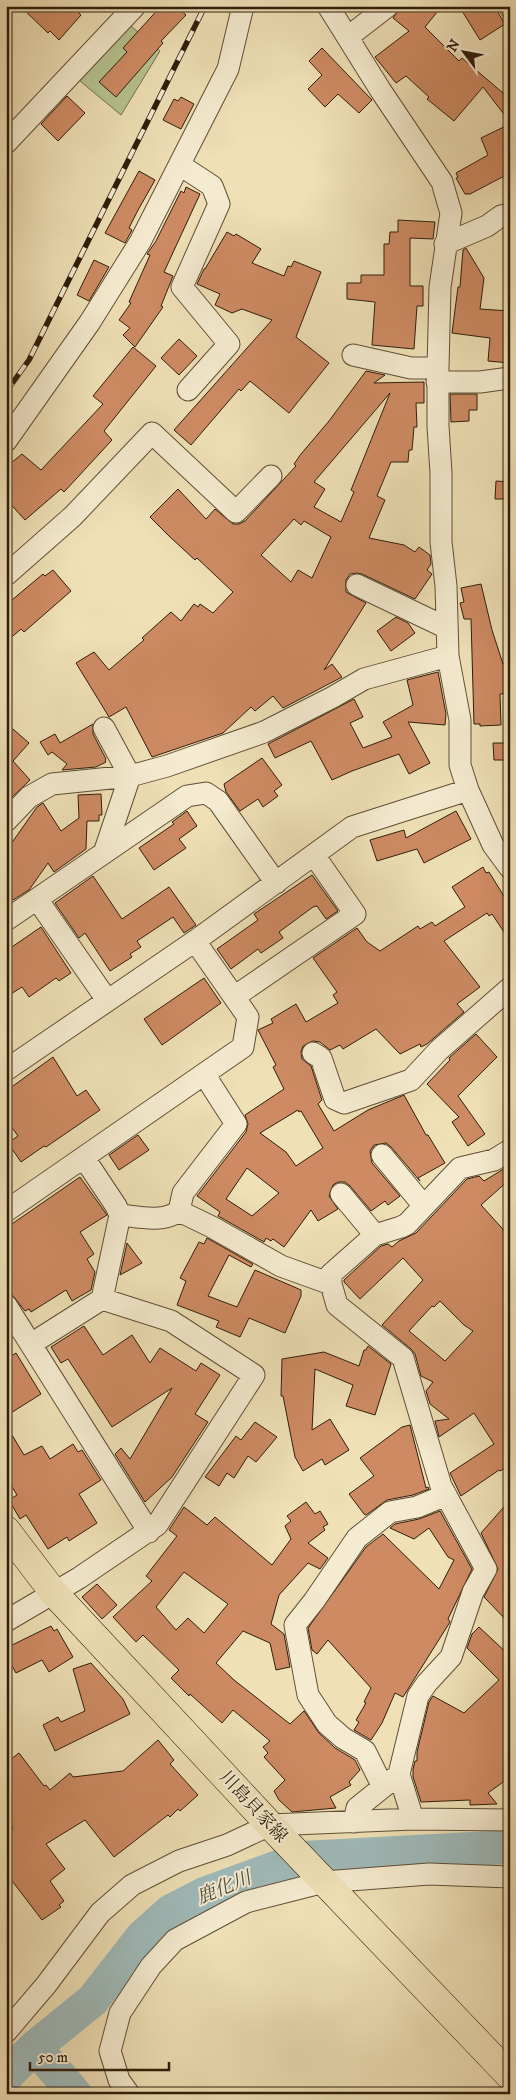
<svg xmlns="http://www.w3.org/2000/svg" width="516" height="2100" viewBox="0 0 516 2100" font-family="'IM FELL DW Pica','Noto Serif JP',serif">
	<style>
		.green { fill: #b6c390; stroke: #72704d }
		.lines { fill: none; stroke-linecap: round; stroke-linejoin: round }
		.river { stroke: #9fbaba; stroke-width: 34 }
		.building { fill: #ce8b63; stroke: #2f1d0a; fill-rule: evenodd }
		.minor-casing { stroke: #5f4e35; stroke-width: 23 }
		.major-casing { stroke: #2f1d0a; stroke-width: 29 }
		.minor { stroke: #f5ebd0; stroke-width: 21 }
		.major { stroke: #efe0b6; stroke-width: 28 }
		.rail-casing { stroke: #2f1d0a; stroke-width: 5.5 }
		.rail { stroke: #f5ebd0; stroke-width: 4; stroke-dasharray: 11; stroke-linecap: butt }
		.labels { text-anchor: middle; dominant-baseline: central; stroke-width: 4; stroke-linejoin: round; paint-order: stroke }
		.street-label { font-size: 18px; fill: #2f1d0a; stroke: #f5ebd0 }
		.water-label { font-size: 19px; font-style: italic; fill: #514c3f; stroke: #f5ebd0 }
	</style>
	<rect width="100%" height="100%" fill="#efe0b6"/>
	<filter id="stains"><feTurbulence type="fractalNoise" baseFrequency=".004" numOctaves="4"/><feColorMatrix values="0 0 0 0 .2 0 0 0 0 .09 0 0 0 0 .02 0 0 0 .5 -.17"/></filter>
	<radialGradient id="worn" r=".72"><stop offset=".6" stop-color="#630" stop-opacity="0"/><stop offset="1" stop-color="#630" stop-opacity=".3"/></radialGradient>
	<!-- green -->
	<path class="green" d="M124 20 160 51 121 115 74 76Z"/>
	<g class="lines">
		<!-- river -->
		<path class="river" d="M35 2047 75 2094
			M6 2076 35 2047 93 2000 142 1937 171 1911 204 1894 303 1858 510 1847"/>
	</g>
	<!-- building -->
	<path class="building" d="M20 6H72L81 15 59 40 50 31 48 33Z
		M161 6H176L186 15 161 41 163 43 116 97 99 82 127 52 123 48Z
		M401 6H442L425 27 459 61 462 58 510 99V122L483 87 454 121 427 99 429 97 406 76 396 83 375 57 409 31 393 18Z
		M459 6H494L505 24 480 40Z
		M322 48 372 100 359 113 338 94 325 107 308 89 322 75 309 61Z
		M67 96 85 113 58 141 41 124Z
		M181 97 194 104 181 129 163 120 174 99 178 101Z
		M510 124V173L470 194H465L456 178 458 177 456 173 488 155 481 138Z
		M139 171 155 180 137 212 129 228 132 230 125 243 105 233Z
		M186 187 200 194 164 272 173 276 161 306 163 307 135 347 123 335 130 328 119 320 131 303 129 302 150 255 147 254 156 241 181 191 184 193Z
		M398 220 435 222 433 239 410 238V286H423V306H417L414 349 372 345 375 302 347 299V283H361V275H384V244H389L390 232H398Z
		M227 232 234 236 236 234 261 249 252 263 284 276 288 266 291 267 294 261 321 272 296 337 329 363 289 413 250 381 241 391 239 389 191 445 174 430 272 320 242 309 232 313 215 305 220 294 197 284 204 269H205Z
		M466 248 484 278 480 309 510 311V363L488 361 490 338 452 333 458 287H460L463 250Z
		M94 260 109 267 89 301 77 295Z
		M179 339 197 356 179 375 161 358Z
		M133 347 156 366 104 431 112 440 64 492 61 489 25 520 6 499V467L22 454 41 470 103 404 93 396Z
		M366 371 385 375 374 383 424 382V403H416L417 427H414L412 450H409L408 462H391L377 496 385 500 369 538 404 545 415 552 419 547 430 555 431 564 427 570 432 574 415 599 362 574 357 573 350 574 346 580V592L366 603 324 670 332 664 342 677 283 708 273 696 255 711 251 707 223 733 152 757 126 707 109 717 76 663 94 652 109 670 144 640 142 638 171 612 181 621 194 604 198 607 200 604 213 613 233 592 197 558 195 560 169 536 150 517 178 489 206 519 215 509 233 524H239L245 521 296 466 294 464 301 454 329 421ZM390 393 351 490 354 492 341 522 314 507 325 489 314 482ZM294 519 301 525 304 521 331 537 312 578 298 570 291 582 261 555Z
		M450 394H477V410H469V421L451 422Z
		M496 481 510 482V499H495Z
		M53 570 71 591 24 632 21 629 6 642V605L43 574 45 576Z
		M481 584 492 630 503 664 510 663V693L500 694 501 725 480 726V724H474L471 619H464L460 603 464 602 461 588Z
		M396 617 408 623 415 633 391 651 377 631Z
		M438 672 446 714 445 725 408 722 430 763 409 774 399 754 352 771 332 780 311 741 275 758 268 744 354 699 363 717 350 723 363 748 392 737 383 722 413 705 407 680Z
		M6 723 29 743 13 761 30 780 6 803Z
		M93 724V734L106 759 105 760 106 762 96 767 62 770 67 764 52 752 48 755 40 742 55 734 60 743Z
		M493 743H510V760H494Z
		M262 758 282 785 274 791 278 796 263 807 258 799 240 811 226 792 224 784Z
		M101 794 102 815H99V821H87L86 849 54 872 48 863 29 890 13 900 6 891V851L37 807 43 803 61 831 79 818 78 795Z
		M187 811 197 826 179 839 186 848 154 870 139 848 174 824 172 822Z
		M456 811 471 839 424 863 417 849 377 861 370 840 404 830 406 838Z
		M483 867 486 873 489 872 510 906V941L492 914 489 916 487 913 444 941 480 987 457 1004 464 1012 427 1044 421 1047 420 1044 400 1054 376 1029 343 1049 340 1045 330 1050 320 1042 313 1041 303 1046 301 1052 302 1059 311 1066 322 1100 318 1104 334 1131 368 1110 404 1095 426 1135H428L445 1163 418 1178 420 1181 391 1147 386 1143 374 1145 370 1151 372 1163 400 1196 388 1205 385 1201 371 1211 350 1186 345 1182H338L333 1185 329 1196 338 1209 318 1221 311 1210 284 1247 273 1239 271 1241 266 1238 264 1242 218 1216 220 1212 197 1196 246 1132 248 1124 245 1115 284 1089 273 1067 276 1065 258 1030 273 1023 271 1019 296 1004 306 1022 338 1003 333 995 337 992 313 958 357 928 367 942 380 951 418 926 420 929 432 922 435 926 465 907 452 887ZM298 1110 299 1112 301 1111 323 1148 296 1166 286 1152 260 1133ZM247 1168 279 1193 252 1216 226 1199Z
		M312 875 338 911 326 919 317 906 313 907 279 932 283 938 261 953 258 949 231 969 217 949 258 920 254 914Z
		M93 876 122 919 169 887 196 925 184 933 173 917 137 941 141 947 130 954 132 957 110 971 85 933 79 938 55 903Z
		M41 927 71 973 59 981 56 978 29 997 22 987 6 997V951Z
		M204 978 221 1003 162 1045 144 1019Z
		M476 1034 497 1057 458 1096 485 1134 468 1146 452 1122 459 1117 427 1084 450 1060 449 1058Z
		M53 1057 77 1096 86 1090 100 1110 46 1147 44 1146 21 1162 8 1143 18 1136 6 1119V1091Z
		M138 1135 149 1150 119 1170 109 1155Z
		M510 1165V1179L481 1205 510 1237V1469L508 1466 500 1471 499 1470 461 1496 450 1473 494 1444 474 1413 439 1437 435 1421 449 1419 430 1404 426 1391 433 1382 421 1376 415 1354 411 1349 382 1325 423 1280 403 1258 360 1299 344 1282V1280L381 1246 388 1244 392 1247 399 1241 416 1233 467 1179 479 1176 484 1181ZM440 1301 464 1325 473 1331 445 1361 409 1331 432 1306 434 1307Z
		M80 1177 107 1215 80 1232 94 1254 87 1259 95 1272 91 1290 72 1301 66 1290 31 1312 29 1309 25 1311 6 1287V1228Z
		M207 1238 253 1264 251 1267 229 1255 208 1296 237 1307 255 1270 301 1290V1296L285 1333 249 1318 240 1337 216 1327 219 1321 177 1305 186 1281 180 1278 199 1242 204 1244Z
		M127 1243 142 1263 120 1275Z
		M84 1326 103 1355 132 1335 150 1363 160 1348 196 1371 201 1363 220 1375 195 1414 208 1422 172 1477 145 1502 115 1454 121 1448 130 1459 172 1388 112 1427 68 1359 61 1363 51 1347Z
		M368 1346 391 1364 375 1415 346 1406 353 1385 315 1369 312 1430 330 1419 349 1450 325 1465 322 1459 303 1471 295 1457 283 1396H281L282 1359 324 1352 359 1366 364 1350H366Z
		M16 1353 41 1394 6 1416V1359Z
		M255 1422 277 1437 256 1462 248 1456 234 1478 227 1473 219 1486 205 1477 236 1436 241 1440Z
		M6 1425 24 1455 42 1446 50 1459 73 1444 78 1452 82 1450 101 1480 79 1494 97 1523 69 1541 67 1537 48 1549 26 1515 20 1519 9 1500 17 1495 6 1477Z
		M410 1425 426 1488 428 1487 429 1489 413 1495 387 1500 366 1515 364 1514 349 1494 374 1476 360 1458 402 1427Z
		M510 1500V1624L484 1597 498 1569 481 1533Z
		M306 1502 315 1514 320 1511 328 1524 323 1527 325 1530 308 1543 328 1558 320 1569 308 1563 279 1595 271 1624 284 1634 290 1667 276 1670 270 1643 243 1631 216 1663 234 1680 290 1724 304 1711 319 1733 335 1748 355 1760 360 1770 349 1782 351 1785 330 1797 336 1808 292 1812 279 1800 274 1791 285 1780 264 1757 268 1753 263 1747 270 1741 233 1710 222 1723 190 1694 189 1696 171 1678 179 1670 143 1635 136 1642 113 1617 152 1581 146 1576 177 1536 169 1530 184 1507 207 1525 215 1517 272 1565 291 1539 285 1526 291 1521 287 1516ZM184 1572 228 1604 204 1633 188 1618 176 1630 156 1607Z
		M440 1511 472 1569 448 1619 450 1622 403 1697 395 1693 382 1723 371 1740 354 1730 359 1722 356 1720 366 1703 364 1702 371 1688 328 1640 317 1654 312 1650 308 1628 366 1547 383 1534 439 1589 454 1560 448 1557 429 1528 414 1539 390 1528 395 1524 419 1519Z
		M97 1584 117 1605 102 1619 82 1597Z
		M51 1626 54 1631 57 1629 73 1657 49 1672 42 1660 16 1673 6 1655V1648Z
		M479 1627 510 1656V1777L488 1793 497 1804 470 1805V1800L421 1802 413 1777V1769L415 1761H417V1752L429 1702 433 1696 464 1713 499 1680 467 1648 472 1634Z
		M91 1663 123 1699 130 1714 55 1751 43 1725 58 1717 61 1722 85 1711 73 1669Z
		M158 1740 174 1760 170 1764 198 1795 180 1811 178 1809 170 1817 168 1815 114 1857 85 1820 46 1844 65 1869 50 1881 64 1901 59 1905 61 1907 42 1920 6 1873V1833L13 1828 6 1818V1763L19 1753 44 1786 46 1785 50 1790 70 1773 73 1777 123 1771Z"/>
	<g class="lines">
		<!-- minor casing -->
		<g class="minor-casing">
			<path id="minor" d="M328 6 381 91 442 182 451 213 440 287 438 368V426L441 473V542L446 586 448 656 460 720V765L468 790 493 845 510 868
				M509 6 510 7
				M348 37 388 6
				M6 143 135 6
				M180 165 212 186 219 204 182 287 229 344 188 390
				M445 244 487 226 501 216 510 214
				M353 355 411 368H438
				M437 382H480L510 378
				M6 441 90 322 140 242 228 69 243 6
				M6 575 73 516 152 433 236 512 271 476
				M357 585 447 628
				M104 728 130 776 104 853
				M6 821 29 797 52 784 130 776 167 766 264 732 333 697 364 679 448 656
				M6 920 37 899
				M234 997 355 914 314 855
				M107 1000 37 899 187 796 206 793 218 801 276 883
				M313 1053 321 1058 335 1099 344 1103 411 1080 439 1050 510 988
				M6 1070 195 941 352 827 468 790
				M382 1155 423 1205
				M84 1158 116 1206 120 1215 102 1299
				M341 1194 375 1235
				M6 1211 243 1047 248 1017 195 941
				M179 1211 212 1227 281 1266 331 1284
				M120 1215C139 1217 163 1223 179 1211L183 1193 236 1124 204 1074
				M6 1305 149 1532
				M6 1621 79 1578 157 1525 254 1375 171 1321 102 1299 31 1344
				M383 1787 365 1751 343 1738 327 1724 308 1695 295 1625 314 1601 357 1538 390 1512 417 1507 446 1495
				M413 1819 399 1774 418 1696 427 1683 451 1657 473 1592 486 1569 441 1486 403 1358 337 1305 331 1284V1274L375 1235 401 1227 407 1224 460 1168 494 1160 510 1150
				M354 1822 357 1808 393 1779
				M6 2032 46 1985 100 1913 132 1885 179 1861 227 1845 270 1825 413 1819 510 1820
				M129 2094 119 2080 110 2051 120 2013 151 1966 175 1940 246 1902 324 1882 429 1874 510 1877"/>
		</g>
		<!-- major casing -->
		<g class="major-casing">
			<path id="major" d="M6 1530 54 1593 270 1825 510 2076"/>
		</g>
		<!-- minor -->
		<use href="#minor" class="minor"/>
		<!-- major -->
		<use href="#major" class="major"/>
		<!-- rail casing -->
		<g class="rail-casing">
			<path id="rail" d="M6 392 29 360 205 6"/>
		</g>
		<!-- rail -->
		<use href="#rail" class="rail"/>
	</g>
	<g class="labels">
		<!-- street labels -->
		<g class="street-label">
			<text transform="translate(253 1807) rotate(47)">川島貝家線</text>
		</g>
		<!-- water labels -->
		<g class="water-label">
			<text transform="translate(224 1888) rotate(-22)">鹿化川</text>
		</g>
	</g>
	<!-- margin -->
	<rect width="516" height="2100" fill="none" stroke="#efe0b6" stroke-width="25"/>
	<rect x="8" y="8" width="501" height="2085" fill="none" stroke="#2f1d0a" stroke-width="2.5"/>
	<rect x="12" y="12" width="491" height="2075" fill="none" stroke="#2f1d0a"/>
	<!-- north arrow -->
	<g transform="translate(464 52) rotate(302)" stroke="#f5ebd0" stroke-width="4" paint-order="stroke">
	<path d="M0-4L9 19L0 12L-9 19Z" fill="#2f1d0a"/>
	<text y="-8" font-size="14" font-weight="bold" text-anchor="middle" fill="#2f1d0a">N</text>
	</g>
	<!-- scale -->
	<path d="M30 2062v8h139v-8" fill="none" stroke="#2f1d0a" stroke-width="2.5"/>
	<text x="38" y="2062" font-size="15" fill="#2f1d0a" stroke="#f5ebd0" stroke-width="4" paint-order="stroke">50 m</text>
	<rect width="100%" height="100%" filter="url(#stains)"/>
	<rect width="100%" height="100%" fill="url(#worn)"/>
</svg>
